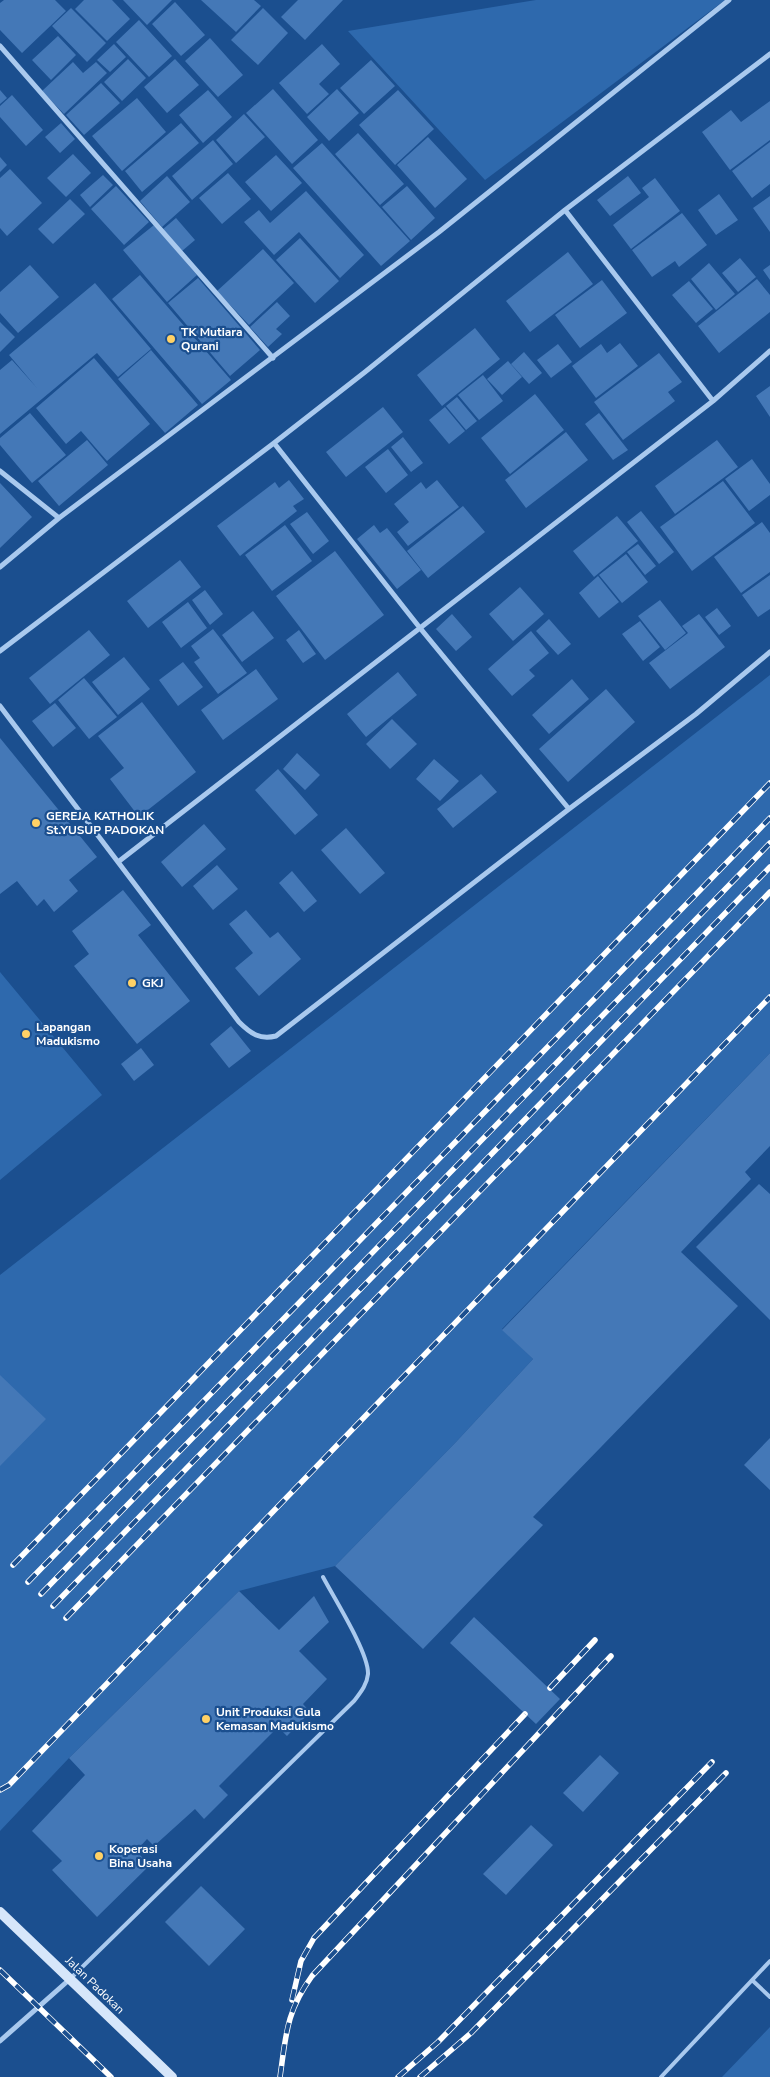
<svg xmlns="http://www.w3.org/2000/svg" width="770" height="2077" viewBox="0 0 770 2077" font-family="'Nunito Sans',sans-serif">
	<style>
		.green { fill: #2e69ad }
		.building { fill: #4478b7 }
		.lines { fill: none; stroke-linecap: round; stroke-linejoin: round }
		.lane { stroke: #a9c9ee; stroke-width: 4 }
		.street { stroke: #a9c9ee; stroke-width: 5 }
		.secondary { stroke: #d6e6fa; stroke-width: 10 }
		.rail-casing { stroke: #fff; stroke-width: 5.5 }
		.rail { stroke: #1b4f8f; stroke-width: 4; stroke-dasharray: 11; stroke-linecap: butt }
		.poi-dot { fill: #ffd166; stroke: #1b4f8f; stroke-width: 2 }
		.labels { text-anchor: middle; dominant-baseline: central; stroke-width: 4.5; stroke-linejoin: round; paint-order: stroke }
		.poi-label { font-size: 12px; font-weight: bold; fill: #fff; stroke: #1b4f8f; text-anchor: start }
		.street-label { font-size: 12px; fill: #fff; stroke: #1b4f8f }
	</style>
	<rect width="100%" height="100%" fill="#1b4f8f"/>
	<!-- green -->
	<path class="green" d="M536 0H725L485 180 348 31Z
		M770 675V1053L502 1329 533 1359 456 1442 335 1566 239 1591 69 1758 0 1831V1275Z
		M0 972 102 1095 0 1180Z
		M770 2027V2077H722Z"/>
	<!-- building -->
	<path class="building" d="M4 0H55L66 11 22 53 0 30V3Z
		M84 0H112L130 19 107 41 75 9Z
		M123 0H172L147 25Z
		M201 0H254L261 6 236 32Z
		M298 0H343L305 40 281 17Z
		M175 2 205 35 181 56 152 24Z
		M71 8 106 43 87 62 52 26Z
		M263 8 288 33 258 65 231 40Z
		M139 20 172 56 149 77 116 42Z
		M58 36 76 55 51 80 32 60Z
		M210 38 243 75 218 97 185 61Z
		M114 44 126 57 110 72 97 60Z
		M322 44 340 64 319 84 329 94 307 114 279 83Z
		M128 59 146 78 122 101 104 82Z
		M175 59 199 85 167 113 144 87Z
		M371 60 395 86 364 114 340 88Z
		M73 62 83 73 96 62 107 73 64 114 42 91Z
		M101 83 120 103 84 135 66 115Z
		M273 89 318 140 292 164 246 113Z
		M337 89 359 113 329 141 307 117Z
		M0 90 7 98 0 104Z
		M208 90 232 117 203 143 179 115Z
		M398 90 434 129 395 165 359 125Z
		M12 95 43 130 26 146 0 117V106Z
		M137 98 166 132 122 171 92 136Z
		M770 101V140L730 170 702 132 731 110 741 122Z
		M244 114 265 137 236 163 216 140Z
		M61 123 75 139 60 153 45 137Z
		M181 123 199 143 142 192 125 171Z
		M358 133 404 184 380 205 335 154Z
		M428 137 467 179 435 208 397 165Z
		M213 140 233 164 192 200 172 176Z
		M770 142V184L752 198 732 171Z
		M322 143 410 241 381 266 293 168Z
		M73 154 91 173 66 197 47 178Z
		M276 155 302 183 271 211 245 182Z
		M0 157 7 165 0 172Z
		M10 169 42 203 7 236 0 228V178Z
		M228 173 251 199 222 224 199 198Z
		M103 175 113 185 90 207 80 195Z
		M167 176 190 202 162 227 140 201Z
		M628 176 641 193 610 216 597 200Z
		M655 178 680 211 631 249 613 225 649 197 642 188Z
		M116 186 149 222 124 245 91 209Z
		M407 186 435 218 411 240 382 207Z
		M306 191 364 255 340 278 299 232 274 255 244 222 259 210 270 223Z
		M719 194 738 220 716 235 698 210Z
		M770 196V232L753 208Z
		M70 199 85 214 53 244 38 229Z
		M682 213 707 245 679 267 675 261 652 277 632 250Z
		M176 218 195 240 182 251 162 230Z
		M154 225 197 275 167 302 123 250Z
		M300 238 339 281 315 303 276 260Z
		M263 249 294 283 249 325 217 291Z
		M568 252 593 284 530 332 506 301Z
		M740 258 756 277 738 292 722 273Z
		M709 263 735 294 716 310 691 279Z
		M30 265 59 297 18 333 0 313V292Z
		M770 265V280L763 270Z
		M140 275 231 380 202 404 112 299Z
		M198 278 260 350 230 376 168 303Z
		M757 279 770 295V312L719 353 698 326Z
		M602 280 627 313 580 348 555 315Z
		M689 281 713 309 696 323 672 295Z
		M95 283 151 349 118 377 97 353 0 434V370L12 360 37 388 9 355Z
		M277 302 290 316 276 329 282 334 268 347 250 327Z
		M0 322 15 337 0 352Z
		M475 328 500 359 442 406 417 375Z
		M620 343 638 366 596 398 572 366 601 344 607 353Z
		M558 344 572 362 551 378 537 360Z
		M151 350 198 405 165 433 118 379Z
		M524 352 542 373 529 384 511 364Z
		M659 353 682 382 668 392 675 401 623 440 594 402Z
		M94 358 150 424 107 461 81 431 66 444 36 408Z
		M508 361 522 377 502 395 487 379Z
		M483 375 503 401 479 420 458 395Z
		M770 386V417L756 396Z
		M535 394 564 430 510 474 481 438Z
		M457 397 477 421 466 430 446 406Z
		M383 407 403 432 346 477 326 452Z
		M445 407 465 431 449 444 429 420Z
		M30 413 66 455 32 483 0 445V438Z
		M599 413 628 450 613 460 585 424Z
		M566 432 588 460 526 508 505 480Z
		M403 437 423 463 411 472 391 447Z
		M87 440 108 465 59 506 38 481Z
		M717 440 738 467 675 514 655 486Z
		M388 449 408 475 386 493 365 467Z
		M752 459 770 484V495L749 511 725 479Z
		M289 480 304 499 293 506 297 511 240 556 217 526 275 482 279 488Z
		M437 480 459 507 408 546 397 532 409 522 394 504 421 482 426 489Z
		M723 481 755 523 692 571 660 527Z
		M0 483 32 517 0 548Z
		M463 506 485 532 428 578 407 551Z
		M641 511 674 552 659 564 627 522Z
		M307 512 329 541 313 554 290 524Z
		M617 516 638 541 594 577 573 551Z
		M762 522 770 533V572L741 593 714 557Z
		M285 525 312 561 272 591 245 555Z
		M374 525 380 533 387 528 421 570 397 589 357 539Z
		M638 544 656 566 645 575 627 552Z
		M335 551 384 615 325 660 276 596Z
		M626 554 648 582 622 603 599 575Z
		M180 560 201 587 148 628 127 601Z
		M770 575V609L758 617 742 595Z
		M598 576 619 602 599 618 579 593Z
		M520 587 544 614 513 641 489 614Z
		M205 590 223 614 210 625 192 600Z
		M660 600 686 633 665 650 638 616Z
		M188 602 207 628 181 648 162 622Z
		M717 608 731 626 719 635 705 617Z
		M253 611 274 638 242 662 222 635Z
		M452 614 472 637 456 651 436 629Z
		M699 614 725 647 670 689 649 663 688 633 682 626Z
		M549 619 571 644 558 655 536 631Z
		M640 621 660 647 643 661 622 634Z
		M213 629 247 673 218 694 194 662 200 658 191 646Z
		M89 630 110 655 50 704 29 678Z
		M299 630 316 654 303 663 286 640Z
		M531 631 549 653 529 670 535 676 512 696 488 669Z
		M124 657 150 689 118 715 92 682Z
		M183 662 203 687 178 706 159 680Z
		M256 669 278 699 223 740 201 710Z
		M398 672 417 695 366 737 347 714Z
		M84 678 117 717 89 739 58 700Z
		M572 679 589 699 549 734 532 715Z
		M606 689 635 722 568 782 539 749Z
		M142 702 196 772 139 817 110 779 124 768 98 736Z
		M55 703 76 728 53 747 32 721Z
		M392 719 417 744 390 769 366 744Z
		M0 738 97 857 69 880 78 891 54 912 44 899 37 906 17 881 0 894Z
		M297 753 320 775 305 790 283 769Z
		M434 759 459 781 440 801 416 779Z
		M278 769 318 815 295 835 255 790Z
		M481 774 497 792 453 828 437 809Z
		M204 824 226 849 182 887 161 862Z
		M346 828 385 873 360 894 321 850Z
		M217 865 238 889 213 910 193 886Z
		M292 871 317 901 304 912 279 883Z
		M123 890 151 925 138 935 190 1001 137 1044 74 966 89 954 72 931Z
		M246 910 270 938 278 932 301 959 259 996 235 968 253 953 229 924Z
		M231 1026 251 1051 229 1068 210 1044Z
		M141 1048 154 1065 134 1081 121 1064Z
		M770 1053V1146L745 1172 751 1179 681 1252 738 1306 533 1517 543 1525 423 1649 335 1566 456 1442 533 1359 502 1330Z
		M759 1184 770 1194V1320L696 1247Z
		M0 1375 46 1419 0 1466Z
		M770 1438V1490L744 1465Z
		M239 1591 279 1630 314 1596 329 1622 299 1651 327 1679 303 1704 310 1712 287 1736 278 1727 219 1786 228 1795 204 1819 195 1809 154 1846 147 1839 136 1851 150 1865 97 1917 52 1870 62 1861 32 1831 85 1775 69 1758Z
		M474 1617 560 1699 536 1724 450 1643Z
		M600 1755 619 1773 583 1812 563 1793Z
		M531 1825 553 1845 506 1895 483 1874Z
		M201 1886 245 1929 209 1966 165 1922Z"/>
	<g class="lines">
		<!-- lane -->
		<path class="lane" d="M71 1978 354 1701C360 1693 367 1685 368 1674 369 1653 334 1598 323 1577
			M752 1980 770 1997
			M661 2077 770 1961"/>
		<!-- street -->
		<path class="street" d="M0 46 273 358
			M565 210 713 401
			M274 443 420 628 569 809
			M0 471 59 518
			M0 567 59 518 439 232 729 0
			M0 651 274 443 365 372 565 210 770 54
			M0 706 239 1022C251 1034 260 1040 276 1036L569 809 696 714 770 652
			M118 862 713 401 770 351
			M0 2041 70 1979"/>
		<!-- secondary -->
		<path class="secondary" d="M0 1912 172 2077"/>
		<!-- rail casing -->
		<g class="rail-casing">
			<path id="rail" d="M13 1565 770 783
				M28 1582 770 818
				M41 1594 770 843
				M53 1606 770 867
				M66 1618 770 892
				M550 1688 595 1640
				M0 1790 9 1785 770 997
				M0 1970 111 2077
				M292 2000 301 1961 314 1938 525 1714
				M280 2077C286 2035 286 2012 312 1976L611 1656
				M398 2077 438 2042 712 1762
				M420 2077 471 2033 726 1773"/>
		</g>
		<!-- rail -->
		<use href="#rail" class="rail"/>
	</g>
	<!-- markers -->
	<g class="poi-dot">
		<circle cx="171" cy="339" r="5"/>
		<circle cx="36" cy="823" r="5"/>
		<circle cx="132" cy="983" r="5"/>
		<circle cx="26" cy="1034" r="5"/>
		<circle cx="206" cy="1719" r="5"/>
		<circle cx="99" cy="1856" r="5"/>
	</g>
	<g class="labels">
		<!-- poi labels -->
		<g class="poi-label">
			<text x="181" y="332">TK Mutiara<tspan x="181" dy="14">Qurani</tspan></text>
			<text x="46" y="816">GEREJA KATHOLIK<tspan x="46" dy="14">St.YUSUP PADOKAN</tspan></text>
			<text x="142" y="983">GKJ</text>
			<text x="36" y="1027">Lapangan<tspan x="36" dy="14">Madukismo</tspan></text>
			<text x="216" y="1712">Unit Produksi Gula<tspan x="216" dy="14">Kemasan Madukismo</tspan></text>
			<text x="109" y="1849">Koperasi<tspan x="109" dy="14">Bina Usaha</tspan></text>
		</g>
		<!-- street labels -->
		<g class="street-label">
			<text transform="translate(95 1985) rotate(44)">Jalan Padokan</text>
		</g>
	</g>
</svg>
